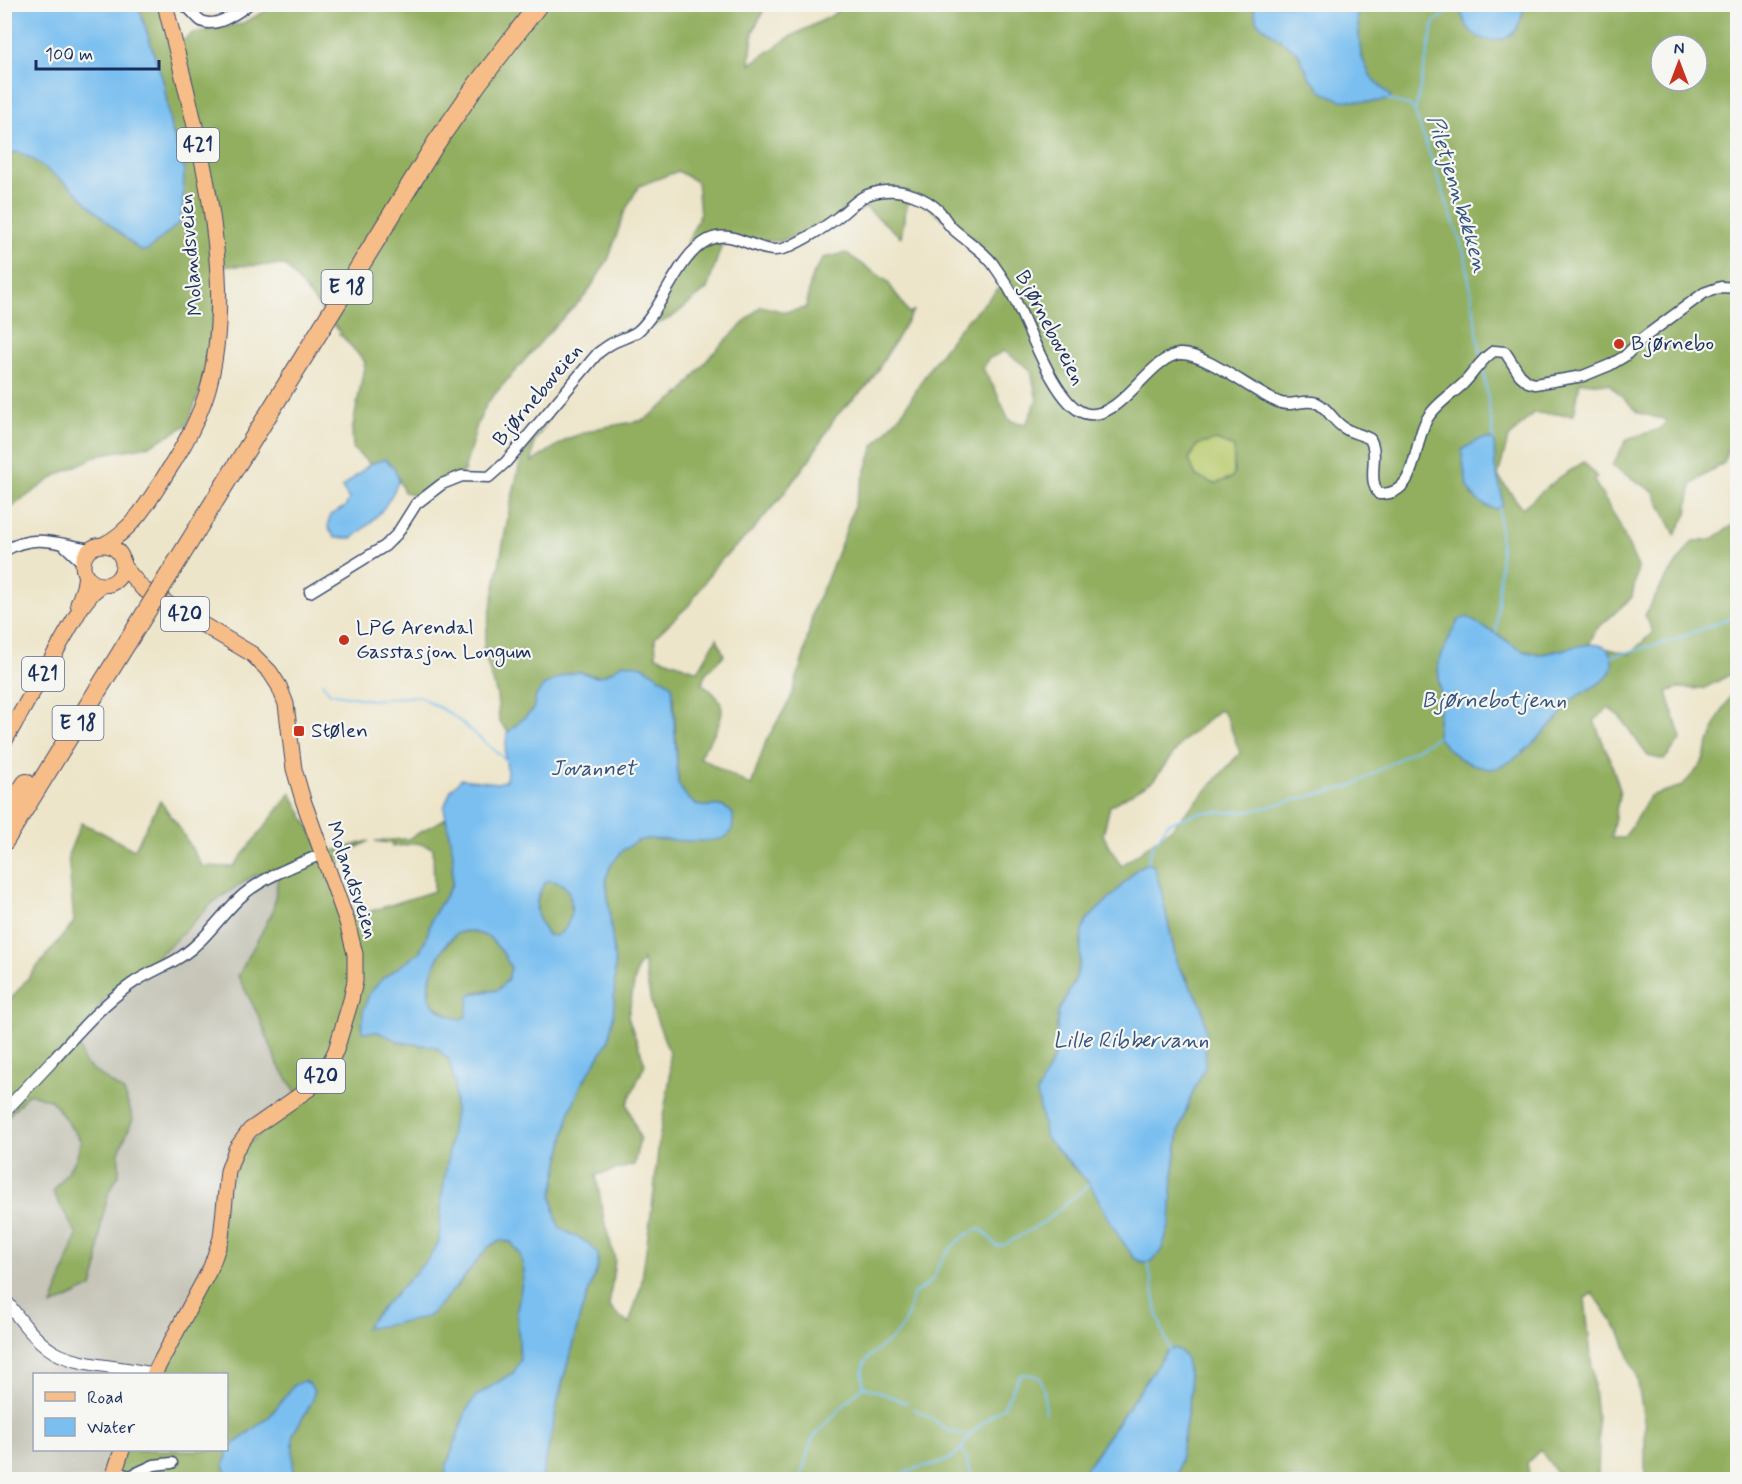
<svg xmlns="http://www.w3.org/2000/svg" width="1742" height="1484" viewBox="0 0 1742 1484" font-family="Mynerve,sans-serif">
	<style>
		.industrial { fill: #c6c5b8 }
		.green { fill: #b8cb6e; stroke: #6a7d66; stroke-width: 1.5 }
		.forest { fill: #92af61; stroke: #566f60; stroke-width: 1.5; fill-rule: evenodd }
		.water { fill: #7abff0; stroke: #4a77a7; stroke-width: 1.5; fill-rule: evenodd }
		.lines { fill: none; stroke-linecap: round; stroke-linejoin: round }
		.stream { stroke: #7abff0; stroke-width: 2 }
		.minor-casing { stroke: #3a4a6e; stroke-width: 13 }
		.tertiary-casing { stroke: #3a4a6e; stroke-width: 14 }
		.primary-casing { stroke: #3a4a6e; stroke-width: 17 }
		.motorway-casing { stroke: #3a4a6e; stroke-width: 20 }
		.minor { stroke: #fff; stroke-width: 10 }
		.tertiary { stroke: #fff; stroke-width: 12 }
		.primary { stroke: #f7bd88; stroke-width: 15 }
		.motorway { stroke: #f7bd88; stroke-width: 18 }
		.motorway-bridge-casing { stroke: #3a4a6e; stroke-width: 20; stroke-linecap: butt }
		.motorway-bridge { stroke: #f7bd88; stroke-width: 18 }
		.poi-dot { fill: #c8321e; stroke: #f6f6f2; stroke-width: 2 }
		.labels { text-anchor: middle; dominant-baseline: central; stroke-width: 4.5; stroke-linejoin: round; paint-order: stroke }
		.shield { fill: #f6f6f2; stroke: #5d6b8a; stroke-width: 1.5 }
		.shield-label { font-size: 20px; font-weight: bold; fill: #1b2f5e }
		.street-label { font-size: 21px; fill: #1b2f5e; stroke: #f6f6f2 }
		.poi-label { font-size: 21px; fill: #1b2f5e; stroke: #f6f6f2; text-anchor: start }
		.water-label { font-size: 22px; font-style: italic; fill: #335382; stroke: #f6f6f2 }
	</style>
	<rect width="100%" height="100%" fill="#f6f6f2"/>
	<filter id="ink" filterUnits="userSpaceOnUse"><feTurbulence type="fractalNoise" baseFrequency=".0167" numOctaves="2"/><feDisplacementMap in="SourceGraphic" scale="12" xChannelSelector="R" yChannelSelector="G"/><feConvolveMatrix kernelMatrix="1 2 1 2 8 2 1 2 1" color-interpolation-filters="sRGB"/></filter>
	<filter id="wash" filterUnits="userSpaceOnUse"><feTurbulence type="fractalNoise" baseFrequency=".008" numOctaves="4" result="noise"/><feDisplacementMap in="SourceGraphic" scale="24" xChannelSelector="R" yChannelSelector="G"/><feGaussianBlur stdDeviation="1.35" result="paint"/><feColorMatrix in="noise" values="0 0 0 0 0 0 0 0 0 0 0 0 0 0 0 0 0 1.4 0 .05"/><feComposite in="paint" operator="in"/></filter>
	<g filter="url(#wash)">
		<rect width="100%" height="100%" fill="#ede5c9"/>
		<!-- industrial -->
		<path class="industrial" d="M279 869 273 911 238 976 260 1019 278 1065 297 1093 222 1238 156 1374H34V1450H123L111 1479 5 1480V1120L29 1093 52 1101 81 1141 76 1159 53 1192 77 1235 53 1306 97 1270 101 1224 109 1191 119 1175V1152L133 1120 124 1092 84 1063 78 1041 104 999 143 969 178 938 212 903 253 876Z"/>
		<!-- green -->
		<path class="green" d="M1216 440 1234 447V475L1231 478 1214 484 1196 476 1189 460 1197 445Z"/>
		<!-- forest -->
		<path class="forest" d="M138 5H179L161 16 178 44 193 33 241 24 277 5H766L753 32 750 64 790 37 831 16 844 5H1253L1257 22 1298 53 1302 63 1383 90C1357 69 1359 34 1356 5H1459L1463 18 1520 21 1525 5H1737L1738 415 1724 463 1692 483 1687 514 1675 535 1654 492 1612 466 1627 439 1660 429 1667 420 1639 413 1609 384 1580 382 1574 415 1533 413 1508 439 1498 476 1522 508 1560 477 1584 462 1597 477 1594 481 1618 522 1638 567 1632 597 1596 630 1589 644 1591 645 1573 647 1541 654 1519 650 1496 633 1484 628 1467 617 1438 664 1440 693 1505 764C1525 750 1541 735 1558 718 1563 712 1567 704 1572 699 1584 689 1601 687 1609 673 1614 665 1612 653 1605 648L1630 654 1653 632 1645 615 1664 581 1693 541 1711 540 1737 522 1738 662 1733 673 1703 689 1678 688 1667 692 1681 739 1664 760 1648 756 1619 716 1608 708 1594 721 1610 759 1620 790 1611 838H1624L1650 796 1682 786 1701 765 1718 718 1737 685V1479H1645V1426L1637 1378 1620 1332 1593 1293 1585 1298 1599 1438 1598 1479H1562L1540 1450 1527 1463 1530 1479H1177L1191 1389 1170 1351 1166 1352 1083 1472 1074 1479H542L559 1396 581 1312 598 1266 590 1244 560 1228 556 1218 552 1197 569 1114 581 1085 609 1040 615 965 606 878 611 865 622 851 637 841 733 814C718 798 710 810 697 805 688 801 682 791 678 783L674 700 624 663C604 676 603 679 580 672L536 696 533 710 508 732 499 721 497 695 483 650 510 507 521 458 549 419 534 442 532 462 569 438 599 428 644 420 682 392 711 355 761 306 785 312 806 308 811 278 823 258 846 253 887 281 909 313 913 311 870 383 836 416 811 457 782 496 751 532 716 565 689 605 655 637 656 656 698 671 717 638 724 655 706 673 702 683C708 689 719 696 721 704 726 722 707 743 699 757L751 786 766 741 790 700 804 655 814 607 826 582 844 536 874 446 905 409 929 369 958 330 1003 284 986 255 917 197 907 204 901 237 866 208 781 241H723L707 289 672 317 651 327 700 214 697 182 678 171 639 186 624 213 609 258 586 295 552 329 487 403 477 425 464 471 425 498 404 492 394 468 385 459 370 464 353 449 352 431 365 362 342 336 339 335 340 332 285 265 218 266 213 334 202 386 187 425 149 446 101 454 57 475 17 503 5 515V155L18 152 32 159 71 187 106 221 141 251 177 144 170 124 164 84ZM1661 45H1697V81H1661ZM1004 351 1031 370 1037 400 1026 424 1010 421 1008 418 996 391 983 369 988 359ZM1216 440 1234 447V474L1231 478 1214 484 1196 476 1189 460 1197 445ZM1494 441 1495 468 1502 495V504L1496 509 1487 507 1471 495ZM1218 711H1222L1227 718 1240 753 1173 827 1121 866 1103 835 1110 806 1153 781 1182 742ZM1154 867 1161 890 1177 964 1189 981 1205 1067 1191 1096 1179 1131 1173 1175 1152 1261 1144 1263 1090 1184 1061 1155 1046 1073 1055 1055 1058 1013 1075 980 1080 963 1082 932 1087 920 1112 896 1138 868ZM643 960 652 1007 669 1052 670 1078 659 1139 654 1192 641 1286 629 1324 609 1307 615 1259 604 1220 596 1175 634 1165 640 1138 627 1104 645 1064 628 1017 637 968Z
			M291 793 323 854 369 841 344 854 333 874 356 916 434 891 433 848 417 843 392 847 393 844 375 841 408 839 446 818 453 853 452 885 432 918 426 939 419 953 382 979 363 1032H378L400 1042 436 1047 449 1060 455 1083V1112L442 1196 439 1242 428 1259 373 1318 365 1328 429 1316 458 1285 488 1247 500 1241 511 1242 520 1254 524 1271 517 1311 520 1360 514 1372 476 1396 466 1411 446 1468 445 1479H293V1434L312 1402 294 1385 270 1416 229 1448 227 1473 236 1479H111L123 1450H226V1374H156L207 1275 228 1191 243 1149 278 1117 297 1093 278 1065 260 1019 238 976 273 911 279 870 253 876 212 903 178 938 143 969 104 999 78 1041 84 1063 124 1092 133 1119 119 1152V1175L109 1191 101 1223 97 1270 92 1287 52 1306 77 1235 53 1192 76 1159 81 1141 52 1101 29 1093 5 1120V1006L74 922 68 855 81 823 99 831 134 850 160 801 177 824 202 866 233 867Z
			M546 881C552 881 559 881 564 886 574 895 573 916 566 927 564 930 559 933 556 937L548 935C534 916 533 901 546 881Z
			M470 931 489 937 503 953 511 967 508 979 498 990 474 992 466 1016 461 1020 450 1016 432 1004 429 993 432 969 441 952 457 933Z"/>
		<!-- water -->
		<path class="water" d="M5 4 138 5 164 84 170 124 184 169 183 205 180 222 148 250 141 251 106 221 71 187 32 159 18 152 5 155Z
			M1459 4H1525V5C1522 13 1521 25 1514 32 1504 43 1486 43 1474 34 1466 28 1461 14 1459 4Z
			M1253 5H1356L1361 55 1370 75 1391 97 1388 100 1371 102 1341 100 1322 92 1310 78 1298 53 1257 22Z
			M1488 439 1494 440 1495 467 1502 495V505L1496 509C1464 501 1465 478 1462 450L1478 440Z
			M385 459 394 468 399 480C387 508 376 519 353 538H335L328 528 330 515 345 507 349 499 342 488 370 464Z
			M1467 617C1477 624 1488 629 1498 635 1515 645 1517 652 1539 654 1555 655 1603 631 1611 655 1619 681 1588 687 1573 699 1567 703 1564 711 1559 717 1543 733 1515 766 1491 769 1485 769 1466 762 1461 759 1452 754 1444 744 1437 737L1440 693 1438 664 1452 632 1459 620Z
			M624 663 643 666 672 685 678 783C682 791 688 801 697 805 710 810 718 799 733 814 733 821 734 831 727 836 716 845 662 839 646 839L637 841 622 851 611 865 606 878 615 965 614 1013 609 1040 581 1085 569 1114 552 1197 556 1218 560 1228 590 1244 598 1254V1266L581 1312 559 1396 542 1479H445L446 1468 466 1411 476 1396 514 1372 520 1360 517 1311 524 1271 520 1254 511 1242 500 1241 488 1247 458 1285 429 1316 416 1320 364 1329 373 1318 428 1259 439 1242 442 1196 455 1112V1083L449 1060 436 1047 400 1042 378 1032H362L363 1012 369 994 382 979 419 953 426 939 432 918 452 885 453 853 444 808 451 790 461 779 498 783 506 780 507 770 505 753 507 733 533 710 536 696 543 686 566 674 580 672 596 677 607 674ZM546 881C552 881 560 881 564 886 574 895 573 916 566 927 564 930 559 934 556 936L548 935C534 917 532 901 546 881ZM470 931 489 937 503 953 511 968 508 979 498 990 470 994 466 1016 461 1020C452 1017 437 1011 432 1003 421 986 441 944 456 934 460 932 466 931 470 931Z
			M1147 863 1154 866 1161 890 1177 964 1202 1005 1206 1032 1205 1067 1191 1096 1179 1131 1173 1175 1170 1224 1161 1251 1152 1261 1144 1263 1134 1258 1118 1235 1090 1184 1046 1138 1037 1093 1055 1055 1058 1013 1075 980 1080 963 1082 932 1087 920 1112 896 1138 868Z
			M1174 1348 1180 1351 1186 1359 1191 1389 1177 1479H1074L1083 1472 1096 1454 1166 1352Z
			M303 1381 309 1383 314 1391 312 1402 293 1434V1479H236L227 1473 224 1465 229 1448 270 1416 294 1385Z"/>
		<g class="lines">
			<!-- stream -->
			<path class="stream" d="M1458 6 1434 22 1415 112 1465 255 1481 356
				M1388 100 1409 105 1415 111
				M1483 368 1494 440
				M1496 633 1501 553 1499 507
				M1611 656 1671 641 1730 618 1738 612
				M322 683 330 693 370 700 418 696 451 714 506 760
				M1147 863 1152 848 1168 823 1202 812H1246L1352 786 1437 737
				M1148 1262 1158 1317 1170 1351
				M863 1386 907 1403
				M913 1408 931 1418 948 1431 969 1436 994 1413 1004 1407 1017 1380 1022 1374 1032 1375 1040 1378 1044 1392 1045 1413
				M963 1449 973 1480
				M800 1480 812 1439 830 1419 863 1386C863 1380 862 1373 863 1367 866 1354 891 1343 900 1330 910 1316 908 1309 913 1294 918 1290 927 1286 932 1280 935 1277 936 1271 938 1267 946 1252 962 1234 979 1229 990 1233 989 1240 997 1246L1004 1245 1044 1222 1090 1184
				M903 1480 902 1474C932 1458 950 1473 969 1436"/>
		</g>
	</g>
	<g filter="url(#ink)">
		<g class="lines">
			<!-- minor casing -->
			<g class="minor-casing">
				<path id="minor" d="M181 4C190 7 193 14 200 20 213 30 238 13 249 4
					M64 545 83 563
					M4 551C35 532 58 544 90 549
					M310 592 385 546 397 534 416 504 442 484 462 476 489 477 506 462 598 353C602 350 606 347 611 344 619 339 630 337 638 331 663 309 677 256 708 240 735 226 759 258 786 248 802 241 824 228 838 217 855 204 860 193 885 191 903 189 927 198 940 212 944 217 947 223 952 228 966 241 982 249 993 264 1000 274 1007 284 1012 294 1027 321 1054 403 1084 413 1119 424 1148 358 1179 354 1205 352 1253 392 1278 402 1291 408 1304 398 1317 403 1328 408 1333 421 1343 427 1350 433 1362 434 1370 439 1380 455 1366 478 1379 494 1419 496 1412 444 1427 419 1435 405 1451 395 1463 384 1474 373 1480 360 1494 351L1505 352 1520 375 1528 382 1535 384 1583 376 1610 365 1625 356 1643 338 1704 293 1721 287 1738 288
					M51 1062C76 1035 100 1006 130 985 146 973 166 967 182 956 207 939 222 913 244 894 266 876 296 865 322 854
					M115 1472 130 1476 154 1465 172 1463"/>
			</g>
			<!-- tertiary casing -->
			<g class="tertiary-casing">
				<path id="tertiary" d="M4 1112 51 1062
					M4 1298C18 1317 34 1340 54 1352 80 1367 124 1366 153 1374"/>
			</g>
			<!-- primary casing -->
			<g class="primary-casing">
				<path id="primary" d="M83 565a20 20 0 1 1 40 0a20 20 0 1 1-40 0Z
					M103 545C132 531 150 500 166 474 183 448 199 419 208 389 240 272 193 120 165 4
					M123 566 143 589 252 654 270 672 279 686 286 704 294 769 303 800 347 922 355 954V981L351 1000 336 1050 326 1070 310 1088 250 1130 236 1149 228 1171 221 1238 211 1267 154 1374
					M78 604 84 587 86 575
					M4 742 82 606 93 592 102 585
					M112 1480 122 1450"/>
			</g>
			<!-- motorway casing -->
			<g class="motorway-casing">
				<path id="motorway" d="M167 578 436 143 478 83 539 4
					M4 817 26 783
					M4 842 151 604"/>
			</g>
			<!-- minor -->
			<use href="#minor" class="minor"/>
			<!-- tertiary -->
			<use href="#tertiary" class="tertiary"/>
			<!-- primary -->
			<use href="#primary" class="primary"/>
			<!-- motorway -->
			<use href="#motorway" class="motorway"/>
			<!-- motorway-bridge casing -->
			<g class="motorway-bridge-casing">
				<path id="motorway-bridge" d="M151 604 167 578"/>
			</g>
			<!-- motorway-bridge -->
			<use href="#motorway-bridge" class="motorway-bridge"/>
		</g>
	</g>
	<!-- markers -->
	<g class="poi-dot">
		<circle cx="1619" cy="344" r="6"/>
		<circle cx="344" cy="640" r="6"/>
		<rect x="293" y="725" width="12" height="12" rx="3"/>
	</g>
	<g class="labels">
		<!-- shield labels -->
		<g class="shield">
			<rect x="177" y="128" width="42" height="34" rx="4.5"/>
			<rect x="321.5" y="270" width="51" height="34" rx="4.5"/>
			<rect x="161" y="597" width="48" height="34" rx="4.5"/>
			<rect x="22" y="657" width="42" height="34" rx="4.5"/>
			<rect x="52.5" y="706" width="51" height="34" rx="4.5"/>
			<rect x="297" y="1059" width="48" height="34" rx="4.5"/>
		</g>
		<g class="shield-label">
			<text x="198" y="145">421</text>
			<text x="347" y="287">E 18</text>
			<text x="185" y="614">420</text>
			<text x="43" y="674">421</text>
			<text x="78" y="723">E 18</text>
			<text x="321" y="1076">420</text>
		</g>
		<!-- street labels -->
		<g class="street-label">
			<text transform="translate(191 255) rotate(-95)">Molandsveien</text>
			<text transform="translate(1050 328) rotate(62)">Bjørneboveien</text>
			<text transform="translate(538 395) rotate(-50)">Bjørneboveien</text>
			<text transform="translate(352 880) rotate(71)">Molandsveien</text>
		</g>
		<!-- poi labels -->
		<g class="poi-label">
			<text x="1631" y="344">Bjørnebo</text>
			<text x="356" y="628">LPG Arendal<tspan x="356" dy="24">Gasstasjon Longum</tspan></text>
			<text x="311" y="731">Stølen</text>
		</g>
		<!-- water labels -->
		<g class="water-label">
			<text transform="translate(1457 194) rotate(73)">Piletjennbekken</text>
			<text x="1494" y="701">Bjørnebotjenn</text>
			<text x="593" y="769">Jovannet</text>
			<text x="1131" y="1041">Lille Ribbervann</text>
		</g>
	</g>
	<!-- margin -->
	<rect width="1742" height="1484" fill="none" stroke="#f6f6f2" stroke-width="24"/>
	<!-- legend -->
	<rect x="33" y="1373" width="195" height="78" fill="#f6f6f2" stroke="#9ea6b7" stroke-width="1.5"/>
	<rect x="45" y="1392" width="30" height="9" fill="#f7bd88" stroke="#9ea6b7" stroke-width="1.5"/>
	<text x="87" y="1403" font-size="18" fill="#1b2f5e">Road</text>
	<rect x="45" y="1418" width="30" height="18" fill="#7abff0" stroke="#9ea6b7" stroke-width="1.5"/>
	<text x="87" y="1433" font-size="18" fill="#1b2f5e">Water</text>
	<!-- north arrow -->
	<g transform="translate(1679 63)"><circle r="28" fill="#f6f6f2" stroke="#9ea6b7" stroke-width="1.5"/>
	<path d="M0-4.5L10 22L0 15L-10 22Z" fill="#c8321e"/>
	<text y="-9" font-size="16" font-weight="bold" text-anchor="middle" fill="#1b2f5e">N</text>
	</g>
	<!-- scale -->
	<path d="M36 60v9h123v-9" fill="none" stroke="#1b2f5e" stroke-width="3"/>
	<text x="45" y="60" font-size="18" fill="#1b2f5e" stroke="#f6f6f2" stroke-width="4.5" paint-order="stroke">100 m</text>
</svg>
